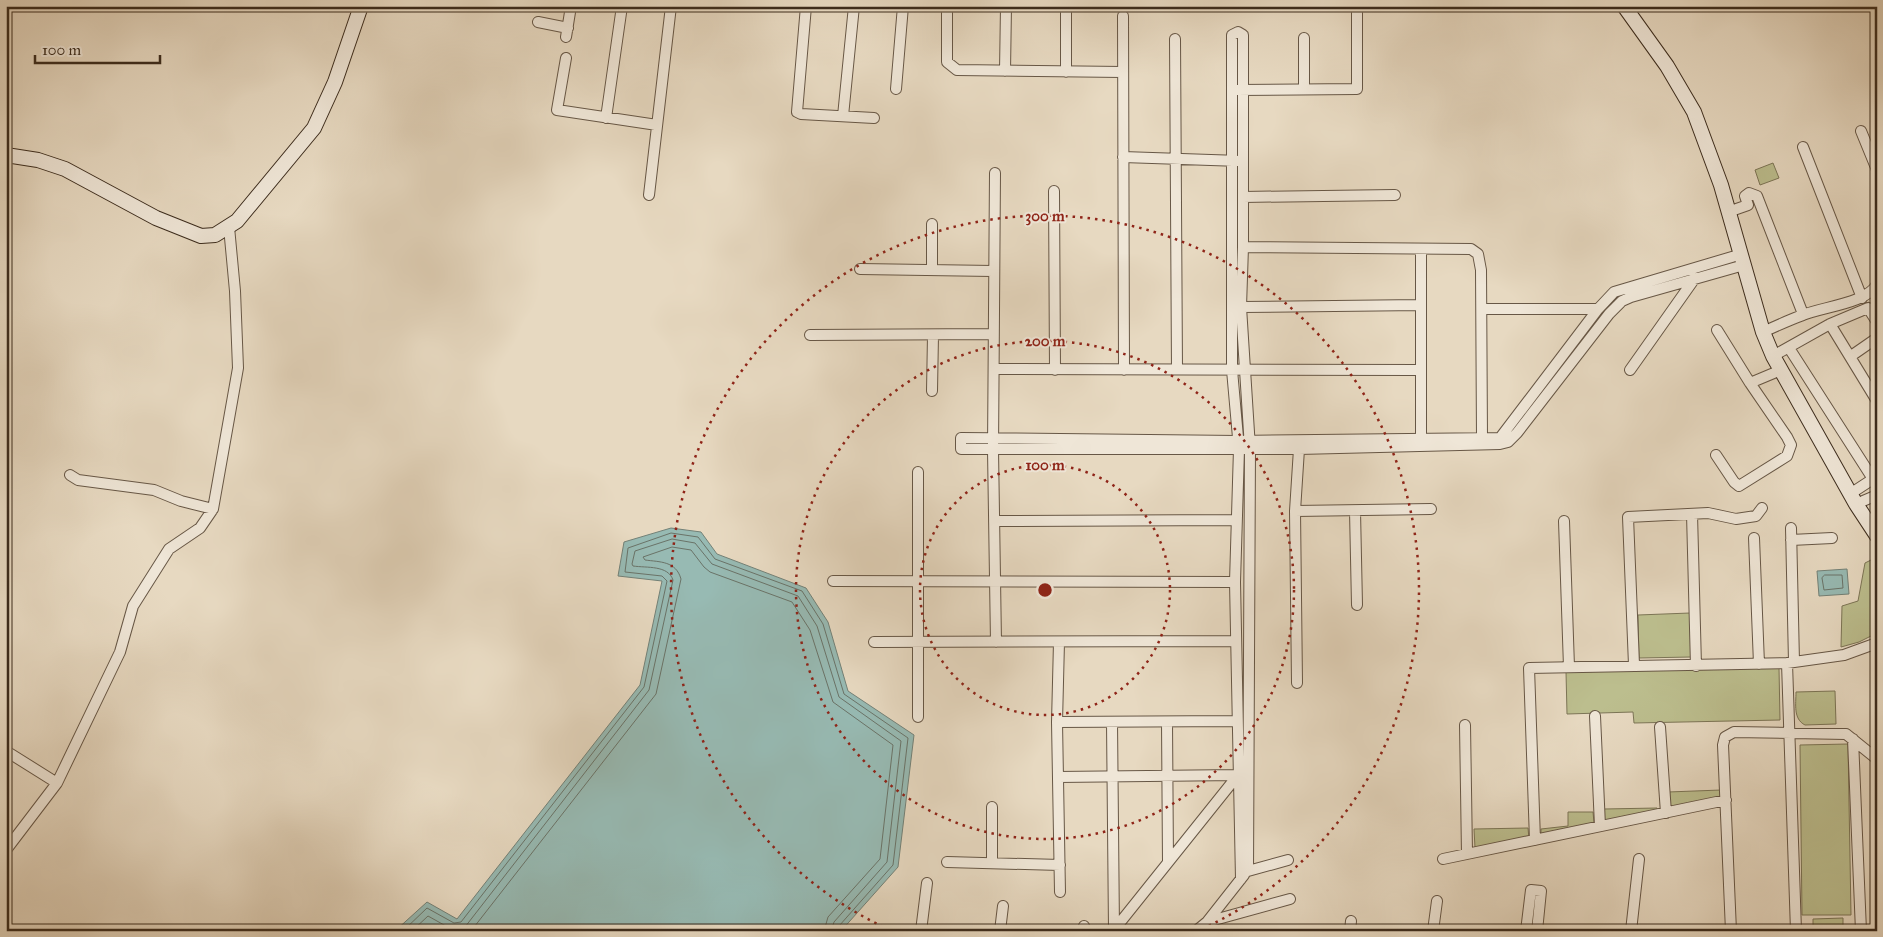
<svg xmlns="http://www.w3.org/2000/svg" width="1883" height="937" viewBox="0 0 1883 937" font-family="'IM FELL Great Primer',serif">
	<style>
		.green { fill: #bcbe8e; stroke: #7c7556 }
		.water { fill: #97bab3; stroke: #738177 }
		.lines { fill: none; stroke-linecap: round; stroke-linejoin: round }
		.shore { stroke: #6a7368; stroke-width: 1 }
		.minor-casing { stroke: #675746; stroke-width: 12 }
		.secondary-casing { stroke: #3c2c1d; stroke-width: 16 }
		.minor { stroke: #efe6d7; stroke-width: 10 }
		.secondary { stroke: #efe6d7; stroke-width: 14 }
		.ring { fill: none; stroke: #8f2418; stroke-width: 2.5; stroke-dasharray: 2.5 5 }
		.centre { fill: #8f2418; stroke: #efe6d7; stroke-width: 2.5 }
		.ring-label { font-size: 15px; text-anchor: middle; font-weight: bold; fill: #8f2418; stroke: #efe6d7; stroke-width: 4; stroke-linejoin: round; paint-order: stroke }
	</style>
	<rect width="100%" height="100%" fill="#e7d9c1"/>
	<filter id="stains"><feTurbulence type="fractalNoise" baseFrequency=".004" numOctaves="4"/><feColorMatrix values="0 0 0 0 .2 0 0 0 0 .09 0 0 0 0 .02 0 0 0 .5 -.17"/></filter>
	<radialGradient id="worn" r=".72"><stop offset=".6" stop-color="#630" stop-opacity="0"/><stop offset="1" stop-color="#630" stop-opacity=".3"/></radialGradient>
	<!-- green -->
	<path class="green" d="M1773 163 1779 178 1760 185 1755 170Z
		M1877 557V633L1859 642 1841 647 1842 606 1858 601 1865 563Z
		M1690 613 1691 657 1639 658 1638 615Z
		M1779 668 1780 720 1634 723 1633 712 1567 714 1566 672Z
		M1835 691 1836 724 1805 725C1793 719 1796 704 1796 692Z
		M1848 744 1851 915H1802L1800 745Z
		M1721 790 1722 797 1669 809 1668 792Z
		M1657 808 1658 811 1604 822V809Z
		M1568 812H1593L1594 823 1541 835V829L1568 826Z
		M1528 828 1529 839 1475 848 1474 829Z
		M1843 918V931H1813V919Z"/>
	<!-- water -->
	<path class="water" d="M671 528 701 532 717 554 806 588 828 622 848 691 914 735 898 867 841 931H395L427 902 457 919 640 685 662 581 618 576 624 542Z
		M1847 569 1849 594 1819 596 1817 571Z"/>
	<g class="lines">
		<!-- shore -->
		<path class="shore" d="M1825 575H1842L1843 588 1824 590 1822 578Z
			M403 931 427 908 454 923 461 922 644 687 667 581 662 576 625 572 628 548 671 533 698 537 715 559 802 591 823 624 844 694 908 738 893 865 839 926 837 931
			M412 931 428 916 453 930 465 927 649 690 673 580C668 565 647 568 633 566L632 564 635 551 672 539 695 543 712 564 798 596 817 626 839 697 901 741 887 862 834 922 831 931
			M471 931 656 694 681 579C676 561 660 562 645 560L643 557 672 547 691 550 704 567 710 572 792 602 810 630 833 702 893 745 880 859 828 917 824 931"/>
		<!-- minor casing -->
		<g class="minor-casing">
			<path id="minor" d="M806 6 797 112 801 114 874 118
				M947 6V62L957 70 1123 72
				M1066 9V72
				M1123 16 1124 370
				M538 22 568 28
				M566 37 571 6
				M1175 39 1177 369
				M566 58 557 110 657 125
				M1005 71 1006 6
				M1304 88V38
				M896 89 903 6
				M1236 90 1357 89V6
				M843 116 854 6
				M606 118 622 6
				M1861 131 1877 170
				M1803 147 1862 298
				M1123 157 1240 161
				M995 173 993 450 996 642
				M1054 191 1055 370
				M649 195 671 6
				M1243 197 1395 195
				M1728 212 1748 205 1745 196 1749 193 1757 196 1803 314
				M1243 247 1471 249 1478 254 1481 270 1482 438
				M1421 249V440
				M1742 254 1614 292 1598 309 1500 438 1237 441 961 438V449H1299L1500 444 1508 442 1517 433 1609 314 1622 301 1631 297 1744 265
				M860 269 993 271
				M932 270V224
				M1241 307 1420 305
				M1482 309H1598
				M1830 324 1877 401
				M1717 330 1750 383
				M1763 332C1776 326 1789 320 1803 315 1822 307 1868 303 1877 284
				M810 335 993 334
				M1789 348 1873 479 1877 478
				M1773 356 1830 324 1868 308 1877 322
				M1851 356 1877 338
				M995 369 1421 370
				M1630 370 1695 278
				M932 391 933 335
				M1716 455 1734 482 1739 486 1787 456 1791 445 1787 437 1750 383 1781 370
				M918 472V717
				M70 475 78 480 154 490 181 501 213 509
				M1850 494 1873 479
				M1856 504 1877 495
				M1295 511 1431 509
				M1355 511 1357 605
				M1692 514 1696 666
				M994 521 1235 520
				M1564 521 1569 667
				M1791 528 1794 662
				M1754 538 1759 664
				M1791 540 1832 538
				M833 581 1235 582
				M874 642 1236 641
				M1059 642 1057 722 1060 892
				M1787 663 1796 931
				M1634 665 1628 517 1708 513 1736 519 1756 516 1762 508
				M1297 683 1295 511 1299 449
				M1595 716 1600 826
				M1057 722 1237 721
				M1112 722 1114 930
				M1167 722 1168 862
				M1465 725 1467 854
				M1660 727 1666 813
				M1853 739 1861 931
				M6 751 57 783
				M1058 777 1238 775
				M1535 840 1529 668 1787 663 1844 655 1877 643
				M6 850 57 783 120 652 133 606 169 549 200 528 213 509 238 368 235 291 229 227
				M1443 859 1726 800
				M947 862 1060 865
				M992 862V807
				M1241 879 1235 582 1239 449 1232 370V35L1238 32 1243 35V247L1241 307 1250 448 1248 871 1288 860
				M1207 922 1290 899
				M1114 930 1238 775
				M921 931 927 883
				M1000 931 1003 906
				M1084 931V926
				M1196 931 1207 922 1244 875
				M1350 931 1351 921
				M1433 931 1437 901
				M1526 931 1531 890 1541 891 1537 931
				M1631 931 1639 859
				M1731 931 1723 745 1725 737 1734 732 1846 734 1877 759"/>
		</g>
		<!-- secondary casing -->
		<g class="secondary-casing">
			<path id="secondary" d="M1624 6 1667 66 1694 112 1721 185 1763 332 1773 356 1856 504 1877 536
				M6 155 38 160 65 169 156 218 201 236 215 235 237 221 314 128 335 82 361 6"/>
		</g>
		<!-- minor -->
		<use href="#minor" class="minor"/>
		<!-- secondary -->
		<use href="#secondary" class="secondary"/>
	</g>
	<!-- distance rings -->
	<g class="ring">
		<circle cx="1045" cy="590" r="125"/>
		<circle cx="1045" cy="590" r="249"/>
		<path d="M890 930A374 374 0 1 1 1200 930"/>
	</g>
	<circle cx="1045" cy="590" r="8" class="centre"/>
	<g class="ring-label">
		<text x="1045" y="221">300 m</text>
		<text x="1045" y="346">200 m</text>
		<text x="1045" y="470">100 m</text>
	</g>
	<!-- margin -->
	<rect width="1883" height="937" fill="none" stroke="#e7d9c1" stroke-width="25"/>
	<rect x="8" y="8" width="1868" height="922" fill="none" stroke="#3c2c1d" stroke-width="2.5"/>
	<rect x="12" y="12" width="1858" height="912" fill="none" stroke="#3c2c1d"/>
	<!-- scale -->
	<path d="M35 55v8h125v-8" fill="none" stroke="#3c2c1d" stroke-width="2.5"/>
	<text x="42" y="55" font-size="15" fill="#3c2c1d" stroke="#efe6d7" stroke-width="4" paint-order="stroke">100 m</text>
	<rect width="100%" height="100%" filter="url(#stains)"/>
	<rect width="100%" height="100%" fill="url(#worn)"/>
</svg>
